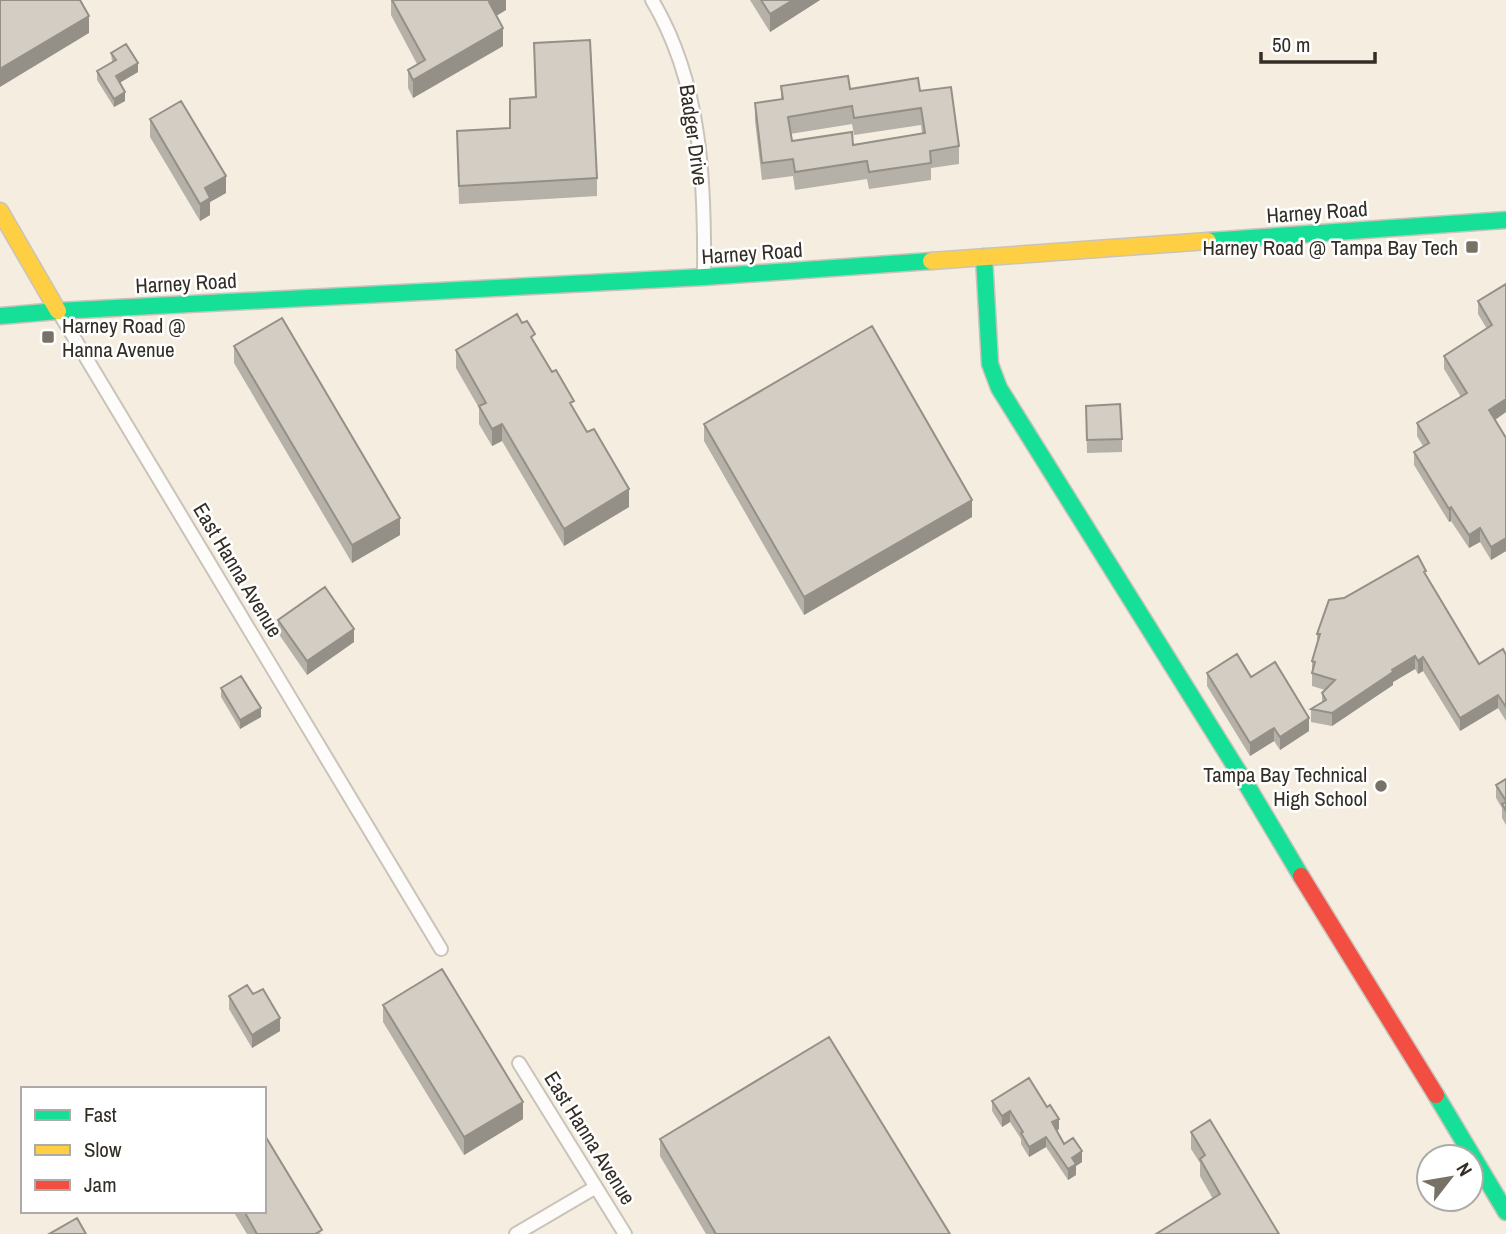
<svg xmlns="http://www.w3.org/2000/svg" width="1506" height="1234" viewBox="0 0 1506 1234" font-family="'Archivo Narrow',sans-serif">
	<style>
		.lines { fill: none; stroke-linecap: round; stroke-linejoin: round }
		.street-casing { stroke: #cac3ba; stroke-width: 16 }
		.fast-casing { stroke: #cac3ba; stroke-width: 19 }
		.slow-casing { stroke: #cac3ba; stroke-width: 19 }
		.jam-casing { stroke: #cac3ba; stroke-width: 19 }
		.street { stroke: #fefcfa; stroke-width: 12 }
		.fast { stroke: #16e098; stroke-width: 16 }
		.slow { stroke: #ffcf43; stroke-width: 16 }
		.jam { stroke: #f24e42; stroke-width: 16 }
		.wall { fill: #b5b0a8; fill-rule: evenodd }
		.shaded-wall { fill: #949088 }
		.building { fill: #d3cdc3; stroke: #949088; stroke-width: 2; fill-rule: evenodd }
		.poi-dot { fill: #777166; stroke: #fff; stroke-width: 2.5 }
		.labels { text-anchor: middle; dominant-baseline: central; stroke-width: 5; stroke-linejoin: round; paint-order: stroke }
		.street-label { font-size: 21px; fill: #332e25; stroke: #fff }
		.poi-label { font-size: 21px; fill: #332e25; stroke: #fff; text-anchor: end }
	</style>
	<rect width="100%" height="100%" fill="#f5ede0"/>
	<g class="lines">
		<!-- street casing -->
		<g class="street-casing">
			<path id="street" d="M652 0C702 84 705 182 704 277
				M58 311 441 949
				M519 1063 625 1234
				M516 1234 596 1187"/>
		</g>
		<!-- fast casing -->
		<g class="fast-casing">
			<path id="fast" d="M1208 241 1506 220
				M984 257 990 364 999 388 1248 787 1301 876
				M0 316 58 311 704 277 931 261
				M1436 1095 1506 1212"/>
		</g>
		<!-- slow casing -->
		<g class="slow-casing">
			<path id="slow" d="M0 211 58 311
				M931 261 1208 241"/>
		</g>
		<!-- jam casing -->
		<g class="jam-casing">
			<path id="jam" d="M1301 876 1436 1095"/>
		</g>
		<!-- street -->
		<use href="#street" class="street"/>
		<!-- fast -->
		<use href="#fast" class="fast"/>
		<!-- slow -->
		<use href="#slow" class="slow"/>
		<!-- jam -->
		<use href="#jam" class="jam"/>
	</g>
	<!-- wall -->
	<path class="wall" d="M391 0H506V10L496 16 503 46 413 98 408 88V70L417 64 391 15Z
		M750 0H820L770 32Z
		M534 43 597 178V196L459 204 457 131 510 128 535 97Z
		M111 53 138 72 119 83 125 101 114 107 97 80V71L112 62Z
		M781 86 920 91 959 146V164L931 168V180L869 189 867 179 795 190 793 176 762 180 755 121V103L781 99ZM852 124 854 135 921 125 922 134 853 145 792 141 790 134Z
		M150 119 226 193 210 202V215L200 221 150 137Z
		M1506 284V412L1495 420 1506 438V551L1491 560 1480 542 1469 548 1451 521 1449 522 1414 465V452L1423 446 1417 436V423L1461 397 1444 369V356L1487 329 1478 314V301Z
		M535 343 629 507 564 546 502 441 492 446 479 424V408L456 368V350Z
		M234 346 400 535 352 563 234 363Z
		M1086 406 1122 439V452L1087 453Z
		M704 424 972 517 804 615 704 441Z
		M1426 575 1479 664 1506 655V721L1498 708 1460 731 1423 671 1418 674 1415 669 1393 682V685L1332 726 1311 722V709L1322 703V693L1325 690 1312 686V661L1317 645V634L1344 598Z
		M278 620 354 642 307 675 278 633Z
		M1207 673 1251 677 1309 731 1280 750 1274 741 1250 756 1207 686Z
		M221 688 261 717 240 729 221 697Z
		M1506 779V825L1502 818V808L1496 798V785Z
		M253 994 280 1031 252 1048 229 1009V996Z
		M383 1005 523 1119 464 1155 383 1022Z
		M992 1101 1059 1129 1057 1131 1064 1144 1082 1162 1076 1166V1175L1068 1180 1046 1147 1029 1157 1021 1144V1139L1010 1122 1002 1127 992 1111Z
		M1191 1132 1279 1234 1213 1199 1200 1176V1163L1191 1149Z
		M660 1139 950 1234H706L660 1156Z
		M233 1211H264L322 1234H247Z"/>
	<!-- shaded-wall -->
	<path class="shaded-wall" d="M493 0H506V10L489 20V2Z
		M793 0H820L770 32V14Z
		M89 16V33L0 87V69Z
		M503 28V46L413 98V80Z
		M138 63V72L116 85V76Z
		M125 92V101L114 107V99Z
		M226 176V193L210 202V215L200 221V204L205 188Z
		M1506 399V412L1489 424V410Z
		M502 424V441L492 446V429Z
		M629 489V507L564 546V529Z
		M972 500V517L804 615V597Z
		M1451 507V521L1449 522V509Z
		M400 518V535L352 563V545Z
		M1480 528V542L1469 548V535Z
		M1506 538V551L1491 560V547Z
		M354 629V642L307 675V661Z
		M1415 656V669L1393 682V685L1332 726V713L1392 670Z
		M1423 657V671L1418 674V661Z
		M1498 695V708L1460 731V718Z
		M261 708V717L240 729V720Z
		M1309 718V731L1280 750V737Z
		M1274 728V741L1250 756V743Z
		M280 1018V1031L252 1048V1035Z
		M523 1102V1119L464 1155V1137Z
		M1010 1111V1122L1002 1127V1116Z
		M1059 1119V1129L1052 1133V1122Z
		M1046 1137V1147L1029 1157V1147Z
		M1082 1151V1162L1076 1166V1175L1068 1180V1169L1072 1158Z"/>
	<!-- building -->
	<path class="building" d="M0 0H80L89 16 0 69Z
		M392 0H493L489 2 503 28 413 80 408 70 425 60Z
		M761 0H793L770 14Z
		M590 40 597 178 459 186 457 131 510 128V99L536 97 534 43Z
		M126 44 138 63 116 76 125 92 114 99 97 71 116 60 111 53Z
		M848 76 850 89 918 78 920 91 951 87 959 146 930 151 931 163 869 172 867 161 795 172 793 159 762 163 755 103 783 99 781 86ZM852 106 854 118 921 108 925 133 853 145 852 132 792 141 788 117Z
		M181 101 226 176 205 188 210 198 200 204 150 119Z
		M1506 284V399L1489 410 1506 438V538L1491 547 1480 528 1469 535 1451 507 1449 509 1414 452 1429 443 1417 423 1467 393 1444 356 1492 325 1478 301Z
		M517 314 522 323 527 321 535 334 531 337 552 372 556 370 574 401 570 403 587 432 594 429 629 489 564 529 502 424 492 429 479 406 486 403 456 350Z
		M282 318 400 518 352 545 234 346Z
		M872 326 972 500 804 597 704 424Z
		M1120 404 1122 439 1087 440 1086 406Z
		M1418 556 1426 571 1424 572 1479 664 1503 649 1506 655V707L1498 695 1460 718 1423 657 1418 661 1415 656 1392 670 1393 672 1332 713 1311 709 1326 700 1322 693 1335 680 1312 673 1315 662 1312 661 1320 634H1317L1329 600 1344 598Z
		M325 587 354 629 307 661 278 620Z
		M1237 654 1251 677 1275 662 1309 718 1280 737 1274 728 1250 743 1207 673Z
		M241 676 261 708 240 720 221 688Z
		M1506 779V801L1496 785Z
		M1506 802V811L1502 804Z
		M442 969 523 1102 464 1137 383 1005Z
		M247 985 253 994 263 989 280 1018 252 1035 229 996Z
		M829 1037 950 1234H716L660 1139Z
		M1029 1078 1047 1107 1050 1105 1059 1119 1052 1122 1064 1144 1073 1138 1082 1151 1072 1158 1076 1164 1068 1169 1046 1137 1029 1147 1021 1133 1023 1132 1010 1111 1002 1116 992 1101Z
		M1210 1120 1279 1234H1156L1220 1194 1200 1159 1205 1155 1191 1132Z
		M264 1134 322 1230 315 1234H257L244 1211H264Z
		M77 1218 86 1234H49Z"/>
	<!-- markers -->
	<g class="poi-dot">
		<rect x="1465" y="240" width="14" height="14" rx="3.5"/>
		<rect x="41" y="330" width="14" height="14" rx="3.5"/>
		<circle cx="1381" cy="786" r="7"/>
	</g>
	<g class="labels">
		<!-- street labels -->
		<g class="street-label">
			<text transform="translate(694 135) rotate(82)">Badger Drive</text>
			<text transform="translate(1317 212) rotate(-4)">Harney Road</text>
			<text transform="translate(752 253) rotate(-4)">Harney Road</text>
			<text transform="translate(186 283) rotate(-3)">Harney Road</text>
			<text transform="translate(238 570) rotate(59)">East Hanna Avenue</text>
			<text transform="translate(590 1138) rotate(58)">East Hanna Avenue</text>
		</g>
		<!-- poi labels -->
		<g class="poi-label">
			<text x="1458" y="247">Harney Road @ Tampa Bay Tech</text>
			<text x="62" y="325" text-anchor="start">Harney Road @<tspan x="62" dy="24">Hanna Avenue</tspan></text>
			<text x="1367" y="774">Tampa Bay Technical<tspan x="1367" dy="24">High School</tspan></text>
		</g>
	</g>
	<!-- legend -->
	<rect x="21" y="1087" width="245" height="126" fill="#ffffff" stroke="#adaba8" stroke-width="2"/>
	<rect x="35" y="1110" width="35" height="10" fill="#16e098" stroke="#adaba8" stroke-width="2"/>
	<text x="84" y="1122" font-size="21" fill="#332e25">Fast</text>
	<rect x="35" y="1145" width="35" height="10" fill="#ffcf43" stroke="#adaba8" stroke-width="2"/>
	<text x="84" y="1157" font-size="21" fill="#332e25">Slow</text>
	<rect x="35" y="1180" width="35" height="10" fill="#f24e42" stroke="#adaba8" stroke-width="2"/>
	<text x="84" y="1192" font-size="21" fill="#332e25">Jam</text>
	<!-- north arrow -->
	<g transform="translate(1450 1178) rotate(59)"><circle r="33" fill="#ffffff" stroke="#adaba8" stroke-width="2"/>
	<path d="M0-5L12 26L0 18L-12 26Z" fill="#777166"/>
	<text y="-10" font-size="19" font-weight="bold" text-anchor="middle" fill="#332e25">N</text>
	</g>
	<!-- scale -->
	<path d="M1261 52v10h114v-10" fill="none" stroke="#332e25" stroke-width="3.5"/>
	<text x="1272" y="52" font-size="21" fill="#332e25" stroke="#ffffff" stroke-width="5" paint-order="stroke">50 m</text>
</svg>
